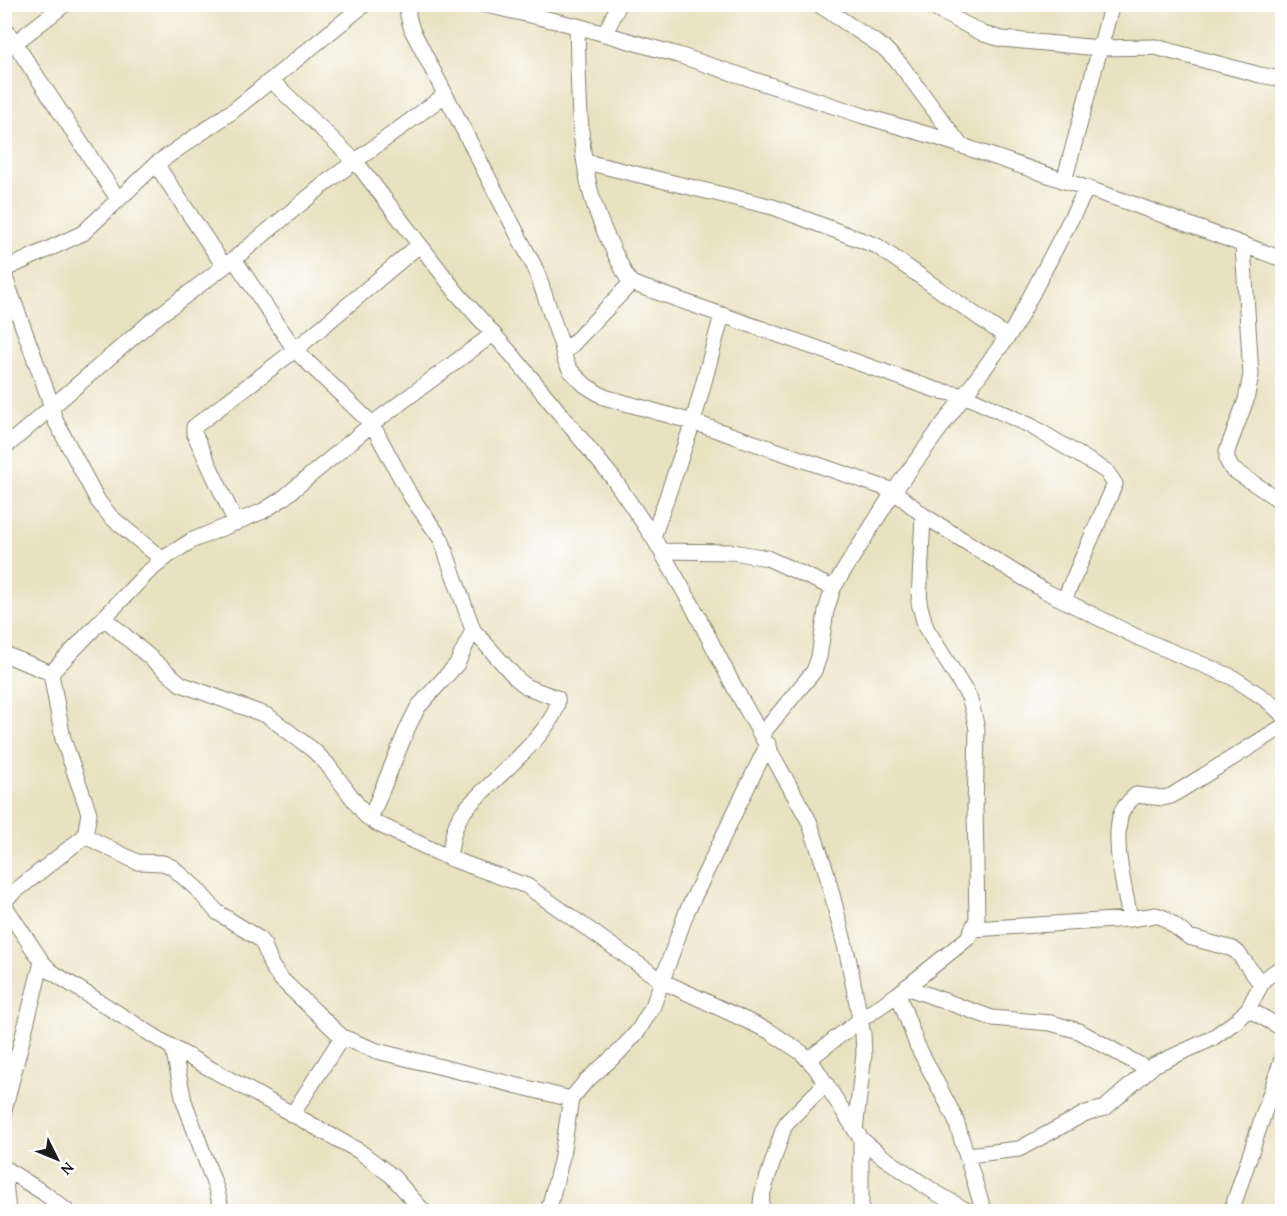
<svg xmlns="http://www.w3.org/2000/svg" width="1287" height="1216" viewBox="0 0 1287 1216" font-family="'Gentium Book Plus',serif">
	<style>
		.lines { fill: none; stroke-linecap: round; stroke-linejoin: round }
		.minor-casing { stroke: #827f6e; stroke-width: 17 }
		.minor { stroke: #fff; stroke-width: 15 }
	</style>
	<rect width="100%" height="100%" fill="#fff"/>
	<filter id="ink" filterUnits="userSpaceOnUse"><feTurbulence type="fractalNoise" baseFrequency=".0167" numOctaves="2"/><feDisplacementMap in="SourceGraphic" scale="12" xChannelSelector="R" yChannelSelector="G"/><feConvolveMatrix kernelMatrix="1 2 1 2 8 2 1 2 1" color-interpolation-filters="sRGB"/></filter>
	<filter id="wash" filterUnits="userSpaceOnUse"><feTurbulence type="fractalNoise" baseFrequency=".008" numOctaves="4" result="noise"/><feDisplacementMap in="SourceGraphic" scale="24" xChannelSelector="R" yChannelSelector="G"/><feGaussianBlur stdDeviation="1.35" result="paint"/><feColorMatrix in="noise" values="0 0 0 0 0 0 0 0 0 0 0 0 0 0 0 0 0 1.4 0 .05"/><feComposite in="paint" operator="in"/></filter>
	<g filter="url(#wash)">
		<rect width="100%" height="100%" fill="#e8e2c1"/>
	</g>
	<g filter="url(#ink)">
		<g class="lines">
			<!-- minor casing -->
			<g class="minor-casing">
				<path id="minor" d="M408 4V16L412 30 536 270 562 346 565 360 571 371 585 385 604 397 693 422 894 491 923 515 1043 590 1137 637 1232 677 1267 700 1282 714
					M482 4 577 26 678 55 864 116 936 137 1133 204 1282 259
					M818 4 884 48 900 64 961 146
					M926 4 984 34 1002 39 1099 48 1155 47 1260 75 1282 79
					M577 26C579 84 577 162 598 215 605 235 616 255 625 274L631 283 936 390 966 396 1031 426 1106 471 1115 484 1064 600
					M4 27 118 199
					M605 34 619 4
					M15 43 65 4
					M272 81 356 162 457 293 513 356 613 478 653 537 693 607 732 683 809 821 826 871 848 957 863 1034 864 1054 855 1130
					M586 162 773 207 877 246 1007 337
					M156 164 224 266
					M1064 181 1112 4
					M1243 246 1251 375 1246 400 1227 451V460L1232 469 1282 502
					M234 259 295 350 372 424 410 495 441 539 473 630 516 678 527 687 557 698C562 727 483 787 465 810 453 824 452 841 449 858
					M4 266 10 267 83 233 156 164 234 110 365 4
					M4 275 48 395 55 420 98 501 111 517 163 560
					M564 353 631 283
					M4 448 153 320 234 259 327 182 445 95
					M236 523 194 433V427L295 350 419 245
					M653 537 693 422 722 315
					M661 551 733 552 767 558 833 588
					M104 618 181 684 268 716 313 750 327 764 366 816 376 823 449 858 527 886 662 981 769 1031 802 1053 815 1067 861 1139 883 1157 933 1191 969 1212
					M4 654 51 673
					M762 734 814 671 819 657 826 611 833 588 894 491 1014 328 1087 188
					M370 819 408 727 418 707 457 664 473 630
					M85 836 137 862 163 863 172 867 196 888 217 912 258 938 264 945 271 965 280 978 342 1037 377 1051 571 1099
					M4 900 85 836 89 813 63 739 51 673 147 573 169 555 191 541 263 511 282 499 372 424 493 334
					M4 905 42 962 52 972 173 1048 359 1151 392 1176 424 1212
					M1130 919C1125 889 1113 847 1120 817 1122 808 1129 801 1136 795L1163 798 1171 796 1282 727
					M974 929 1130 919 1156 915 1164 918 1189 937 1233 949 1238 953 1261 984
					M906 987 992 1018 1051 1023 1079 1031 1147 1069
					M898 994 917 1045 955 1118 984 1212
					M1248 1009 1282 1028
					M173 1048 184 1101 217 1191 222 1212
					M809 1059 860 1020 898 994 968 938 977 919 975 809 977 729 973 711 969 697 926 628 919 603 923 515
					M4 1110 42 962
					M292 1115 342 1037
					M861 1139V1212
					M968 1155 1019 1149 1086 1113 1105 1108 1154 1065 1211 1039 1236 1021 1248 1009 1264 979 1282 967
					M4 1168 44 1193 68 1212
					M4 1171 8 1212
					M548 1212 561 1161 571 1099 586 1081 619 1052 638 1031 653 1006 687 911 768 744
					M760 1212 762 1195 783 1130 787 1122 826 1083
					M1231 1212 1282 1059"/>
			</g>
			<!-- minor -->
			<use href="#minor" class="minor"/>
		</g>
	</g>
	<!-- margin -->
	<rect width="1287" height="1216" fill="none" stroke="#fff" stroke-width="24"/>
	<!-- north arrow -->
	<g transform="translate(57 1159) rotate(133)" stroke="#ffffff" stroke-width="4.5" paint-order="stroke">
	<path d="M0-4.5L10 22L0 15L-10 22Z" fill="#1c1c1c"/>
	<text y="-9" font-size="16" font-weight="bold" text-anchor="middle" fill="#1c1c1c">N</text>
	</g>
</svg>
